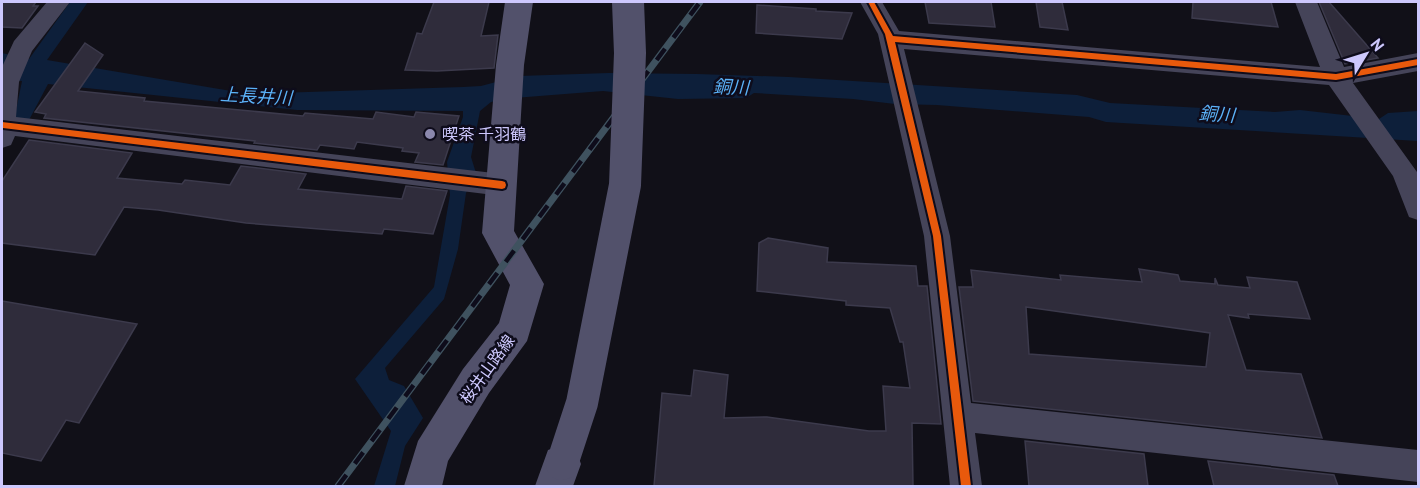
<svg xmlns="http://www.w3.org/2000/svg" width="1420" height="488" viewBox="0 0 1420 488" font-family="'PT Sans','Noto Sans JP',sans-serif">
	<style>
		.water { fill: #0d1f3a }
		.building { fill: #2f2c3b; stroke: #3c3a4c; stroke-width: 1.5; fill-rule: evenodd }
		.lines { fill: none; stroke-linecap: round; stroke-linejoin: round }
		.street { fill: #454459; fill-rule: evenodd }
		.secondary { fill: #52516b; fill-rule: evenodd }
		.rail-casing { stroke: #3f525f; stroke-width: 7 }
		.rail { stroke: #0e0c1b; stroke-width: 4.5; stroke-dasharray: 14; stroke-linecap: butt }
		.secondary-bridge { stroke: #52516b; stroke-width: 32 }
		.cycleway-casing { stroke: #0e0c1b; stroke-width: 4 }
		.cycleway { fill: #e8590c; fill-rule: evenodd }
		.poi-dot { fill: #8b88ad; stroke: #0e0c1b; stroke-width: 2 }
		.labels { text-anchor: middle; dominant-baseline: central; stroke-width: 5; stroke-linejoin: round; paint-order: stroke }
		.poi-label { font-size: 16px; fill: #cdc8fd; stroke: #0e0c1b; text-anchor: start }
		.street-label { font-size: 16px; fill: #cdc8fd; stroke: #0e0c1b }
		.water-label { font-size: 18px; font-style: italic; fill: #5bb2f8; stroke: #0e0c1b }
	</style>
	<rect width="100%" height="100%" fill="#111018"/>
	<!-- water -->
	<path class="water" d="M70 2H88L47 60 249 94 463 87 481 86 519 76 609 73 697 74 789 77 1077 95 1110 103 1275 112 1300 110 1379 119 1388 113 1418 111V141L1106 122 1089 117 937 105 895 104 853 99 754 93 746 98 678 99 603 91 514 98 491 102 480 111 471 157 476 173 466 193 458 249 444 299 385 368 389 380 404 386 423 418 405 446 395 486H374L391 431 355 379 434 287 450 195 447 162 463 117V111L297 110 48 84 29 120H14L22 81 2 79V53L29 59Z"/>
	<!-- building -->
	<path class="building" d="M2 2H36L33 6H38L22 28 2 27Z
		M434 2H489L481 36 498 35 494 68 437 71 405 70 417 33 422 34Z
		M925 2H991L995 27 929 23Z
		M1036 2H1062L1068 30 1040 27Z
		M1193 2H1271L1278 27 1192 18Z
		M1319 2H1329L1378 58 1345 64Z
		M757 5 816 9V11L852 13 842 39 756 33Z
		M85 43 103 55 78 91 145 98 144 101 303 116 305 113 373 119 376 112 414 117 416 112 459 116 443 165 415 162 419 153 402 151 403 148 357 142 354 149 320 145 317 150 254 143 255 141 44 118 46 114 35 112Z
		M29 140 132 153 117 178 182 184 185 180 230 185 241 166 306 174 298 189 402 199 406 186 447 191 433 234 384 229 382 234 246 223 158 210 124 207 95 255 2 243V181Z
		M768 238 828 248 827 262 916 266 918 286H927L941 424 912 423 913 486H654L662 393 691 396 694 370 728 375 724 418 767 417 869 431H886L883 386 910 388 903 342H900L890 308 846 305V301L757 291 759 243Z
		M1139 269 1178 275 1180 281 1215 284V278L1218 285 1250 288 1247 277 1297 282 1310 319 1248 314 1249 318 1228 315 1246 370 1301 374 1322 438 973 401 959 287H973L971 270 1061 280 1060 275 1142 282ZM1026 307 1210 333 1206 367 1029 354Z
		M2 301 137 324 79 423 66 420 41 461 2 453Z
		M1025 441 1144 454 1148 486H1029Z
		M1208 461 1334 475 1338 486H1214Z"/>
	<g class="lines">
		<!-- street -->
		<path class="street" d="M47 2H70L32 51 19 82 16 117 502 174 511 177 515 185 511 193 502 196 15 136 11 145 2 148V67L14 41Z
			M860 2H882L899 31 1320 67 1295 2H1317L1344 67 1418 53V71L1353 83 1417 172 1418 220 1409 217 1393 176 1329 85 904 49 950 236 971 403 1418 450V482L975 433 982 486H950L924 236 878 34Z"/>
		<!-- secondary -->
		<path class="secondary" d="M505 2H533L524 65 514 231 544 284 527 341 489 393 448 461 442 486H404L418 441 463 369 499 323 510 285 482 233 496 65Z
			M562 445 576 450 581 464 573 486H535L548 450Z"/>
		<!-- rail casing -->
		<g class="rail-casing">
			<path id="rail" d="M338 486 700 2"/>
		</g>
		<!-- rail -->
		<use href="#rail" class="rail"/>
		<!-- secondary-bridge -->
		<path class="secondary-bridge" d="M562 464 582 403 625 185 630 53 628 2"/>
		<!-- cycleway casing -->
		<g class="cycleway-casing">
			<path id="cycleway" d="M868 2H874L893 36 1336 74 1418 59V65L1336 80 895 42 941 236 971 486H961L933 236 885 34Z
				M2 122 502 181 505 182 506 185 505 188 502 189 3 128H2Z"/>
		</g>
		<!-- cycleway -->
		<use href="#cycleway" class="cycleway"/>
	</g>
	<!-- markers -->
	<circle class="poi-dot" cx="430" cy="134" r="6"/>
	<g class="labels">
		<!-- poi labels -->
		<g class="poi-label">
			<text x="442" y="134">喫茶 千羽鶴</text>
		</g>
		<!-- street labels -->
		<g class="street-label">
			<text transform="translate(487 369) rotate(-54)">桜井山路線</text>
		</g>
		<!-- water labels -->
		<g class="water-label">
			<text transform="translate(731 87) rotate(2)">銅川</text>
			<text transform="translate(256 96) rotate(3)">上長井川</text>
			<text transform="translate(1217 114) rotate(4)">銅川</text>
		</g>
	</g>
	<!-- border -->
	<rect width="1420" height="488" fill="none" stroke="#cdc8fd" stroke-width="6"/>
	<!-- north arrow -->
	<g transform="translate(1366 54) rotate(52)" stroke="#0e0c1b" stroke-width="4.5" paint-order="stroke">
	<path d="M0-4.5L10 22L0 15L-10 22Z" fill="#cdc8fd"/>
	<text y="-9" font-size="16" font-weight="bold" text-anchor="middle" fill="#cdc8fd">N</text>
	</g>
</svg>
